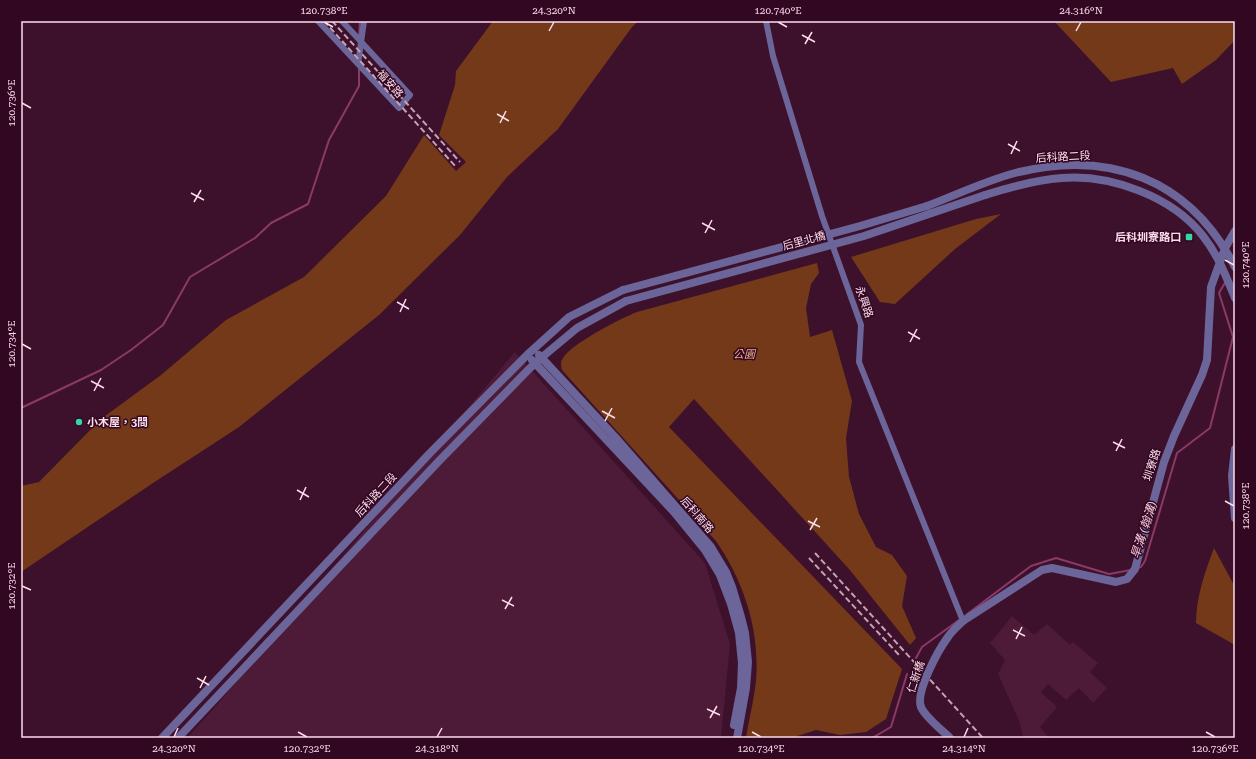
<svg xmlns="http://www.w3.org/2000/svg" width="1256" height="759" viewBox="0 0 1256 759" font-family="'Roboto Serif','Noto Sans TC',serif">
	<style>
		.built { fill: #4d1a37 }
		.green { fill: #733918 }
		.lines { fill: none; stroke-linecap: round; stroke-linejoin: round }
		.stream { stroke: #8b3967; stroke-width: 2 }
		.minor { stroke: #6b659a; stroke-width: 6 }
		.tertiary { stroke: #6b659a; stroke-width: 8 }
		.rail { stroke: #c4a2b3; stroke-width: 2; stroke-dasharray: 6 3; stroke-linecap: butt }
		.tertiary-bridge { stroke: #6b659a; stroke-width: 8 }
		.ticks { fill: none; stroke: #fcddeb; stroke-width: 1.5 }
		.poi-dot { fill: #37d4a6; stroke: #320721; stroke-width: 1.5 }
		.labels { text-anchor: middle; dominant-baseline: central; stroke-width: 3; stroke-linejoin: round; paint-order: stroke }
		.street-label { font-size: 11px; fill: #fcddeb; stroke: #320721 }
		.poi-label { font-size: 11px; font-weight: bold; fill: #fcddeb; stroke: #320721; text-anchor: end }
		.park-label { font-size: 11px; font-style: italic; fill: #f0ad8b; stroke: #320721 }
		.water-label { font-size: 12px; font-style: italic; fill: #f3c4da; stroke: #320721 }
		.neatline { fill: none; stroke: #fcddeb; stroke-width: 1.5 }
		.ticks-label { font-size: 10px; text-anchor: middle; fill: #fcddeb }
	</style>
	<rect width="100%" height="100%" fill="#3d112b"/>
	<!-- built -->
	<path class="built" d="M515 352 705 563 730 644 721 738H187L215 707Z
		M1012 616 1034 635 1047 624 1070 645 1073 642 1098 663 1090 672 1107 688 1093 703 1079 688 1066 700 1048 684 1041 692 1057 707 1040 727 1049 738H1023L1020 723 998 674 1005 660 990 643Z"/>
	<!-- green -->
	<path class="green" d="M493 21H638L632 27 558 129 507 177 460 235 379 315 239 427 153 483 21 572V486L39 482 101 419 161 375 226 320 304 277 386 196 424 135 456 171 466 162 439 135 455 85 456 71Z
		M1054 21H1235V40L1216 60 1182 84 1173 68 1111 82Z
		M1001 214 955 249 895 304 880 302 851 257 976 219Z
		M817 263 819 273 811 284 806 308 810 337 832 330 852 401 846 438 849 477 859 514 876 547 892 555 907 576 902 606 916 638 910 645 849 569 694 399 669 427 902 669 886 719 866 732 840 735 816 730 791 738H746C749 719 754 700 756 680 760 630 744 582 716 541L562 370C561 365 560 362 563 358 571 344 621 318 637 312Z
		M1214 548 1235 587V645L1196 623C1196 597 1205 572 1214 548Z"/>
	<g class="lines">
		<!-- stream -->
		<path class="stream" d="M359 36 360 21
			M21 408 101 370 131 350 163 325 190 277 255 238 271 223 308 204 329 140 359 86V68
			M1137 568 1141 567 1145 561 1177 453 1210 428 1233 337 1219 293 1226 281
			M966 615 1031 566 1056 558 1109 574 1131 570
			M916 658 922 647 959 620
			M872 738 891 727 907 674"/>
		<!-- minor -->
		<path class="minor" d="M318 21 399 108 410 95 342 21
			M766 21 773 56 822 216 861 325 859 362 963 621
			M358 64 364 21"/>
		<!-- tertiary -->
		<path class="tertiary" d="M985 195C1010 187 1036 180 1062 178 1111 174 1173 197 1203 236 1218 255 1226 276 1235 298
			M927 206C956 195 985 181 1015 173 1109 149 1190 179 1235 267
			M539 355 615 437 711 547 726 572 732 587 741 617 745 633 748 662 746 688 737 738
			M532 360 674 512 705 550 720 575 731 604 739 633 742 663 741 688 734 725
			M1235 449 1232 476 1235 518
			M963 621 1042 570 1052 568 1116 582 1127 579 1135 569 1164 462 1174 436 1202 375 1207 360 1211 287 1225 248 1235 231
			M162 738 430 453 527 355 569 317 623 290
			M178 738 439 461 535 363 577 328 626 301"/>
		<!-- rail -->
		<path class="rail" d="M324 21 456 167
			M332 21 460 162
			M815 553 983 738
			M809 558 899 655"/>
		<!-- tertiary-bridge -->
		<path class="tertiary-bridge" d="M623 290 860 226 927 206
			M626 301 864 236 985 195
			M950 738C942 730 925 717 921 707 915 692 939 649 948 637 952 631 958 626 963 621"/>
	</g>
	<!-- ticks -->
	<path class="ticks" d="M324 22 333 27M778 22 787 27M549 31 554 22M1076 31 1081 22M802 35 815 42M805 44 812 32M22 103 31 108M497 114 509 121M500 123 506 111M1008 144 1020 151M1011 154 1017 141M191 193 204 200M194 202 201 190M702 223 715 230M705 233 712 220M1225 260 1234 265M397 302 409 309M400 312 406 299M908 332 920 339M910 342 917 329M22 344 31 349M91 381 104 388M94 391 101 378M602 411 615 418M605 421 612 408M1113 442 1125 448M1116 451 1122 439M297 490 309 497M300 500 306 487M1225 501 1234 506M808 521 820 527M810 530 817 518M22 586 31 590M502 600 514 606M505 609 512 597M1013 630 1025 636M1016 639 1022 627M197 678 209 685M200 688 206 676M707 709 720 715M710 718 717 706M298 732 307 737M752 732 761 737M1206 732 1215 737M174 737 178 728M437 737 442 728M964 737 968 728"/>
	<!-- markers -->
	<g class="poi-dot">
		<rect x="1185" y="233" width="8" height="8" rx="2"/>
		<circle cx="79" cy="422" r="4"/>
	</g>
	<g class="labels">
		<!-- street labels -->
		<g class="street-label">
			<text transform="translate(390 84) rotate(48)">福安路</text>
			<text transform="translate(1063 157) rotate(-3)">后科路二段</text>
			<text transform="translate(804 241) rotate(-15)">后里北橋</text>
			<text transform="translate(864 302) rotate(71)">永興路</text>
			<text transform="translate(1152 465) rotate(-72)">圳寮路</text>
			<text transform="translate(376 495) rotate(-47)">后科路二段</text>
			<text transform="translate(697 515) rotate(49)">后科南路</text>
			<text transform="translate(916 677) rotate(-71)">仁新橋</text>
		</g>
		<!-- poi labels -->
		<g class="poi-label">
			<text x="1181" y="237">后科圳寮路口</text>
			<text x="87" y="422" text-anchor="start">小木屋，3間</text>
		</g>
		<!-- park labels -->
		<g class="park-label">
			<text x="744" y="354">公園</text>
		</g>
		<!-- water labels -->
		<g class="water-label">
			<text transform="translate(1144 530) rotate(-72)">旱溝 (翰溝)</text>
		</g>
	</g>
	<!-- border -->
	<rect width="1256" height="759" fill="none" stroke="#320721" stroke-width="44"/>
	<rect x="22" y="22" width="1212" height="715" class="neatline"/>
	<g class="ticks-label">
		<text x="324" y="14">120.738°E</text>
		<text x="554" y="14">24.320°N</text>
		<text x="778" y="14">120.740°E</text>
		<text x="1081" y="14">24.316°N</text>
		<text transform="translate(11 103) rotate(-90)" y="4">120.736°E</text>
		<text transform="translate(1245 265) rotate(-90)" y="4">120.740°E</text>
		<text transform="translate(11 344) rotate(-90)" y="4">120.734°E</text>
		<text transform="translate(1245 506) rotate(-90)" y="4">120.738°E</text>
		<text transform="translate(11 586) rotate(-90)" y="4">120.732°E</text>
		<text x="174" y="752">24.320°N</text>
		<text x="307" y="752">120.732°E</text>
		<text x="437" y="752">24.318°N</text>
		<text x="761" y="752">120.734°E</text>
		<text x="964" y="752">24.314°N</text>
		<text x="1215" y="752">120.736°E</text>
	</g>
</svg>
